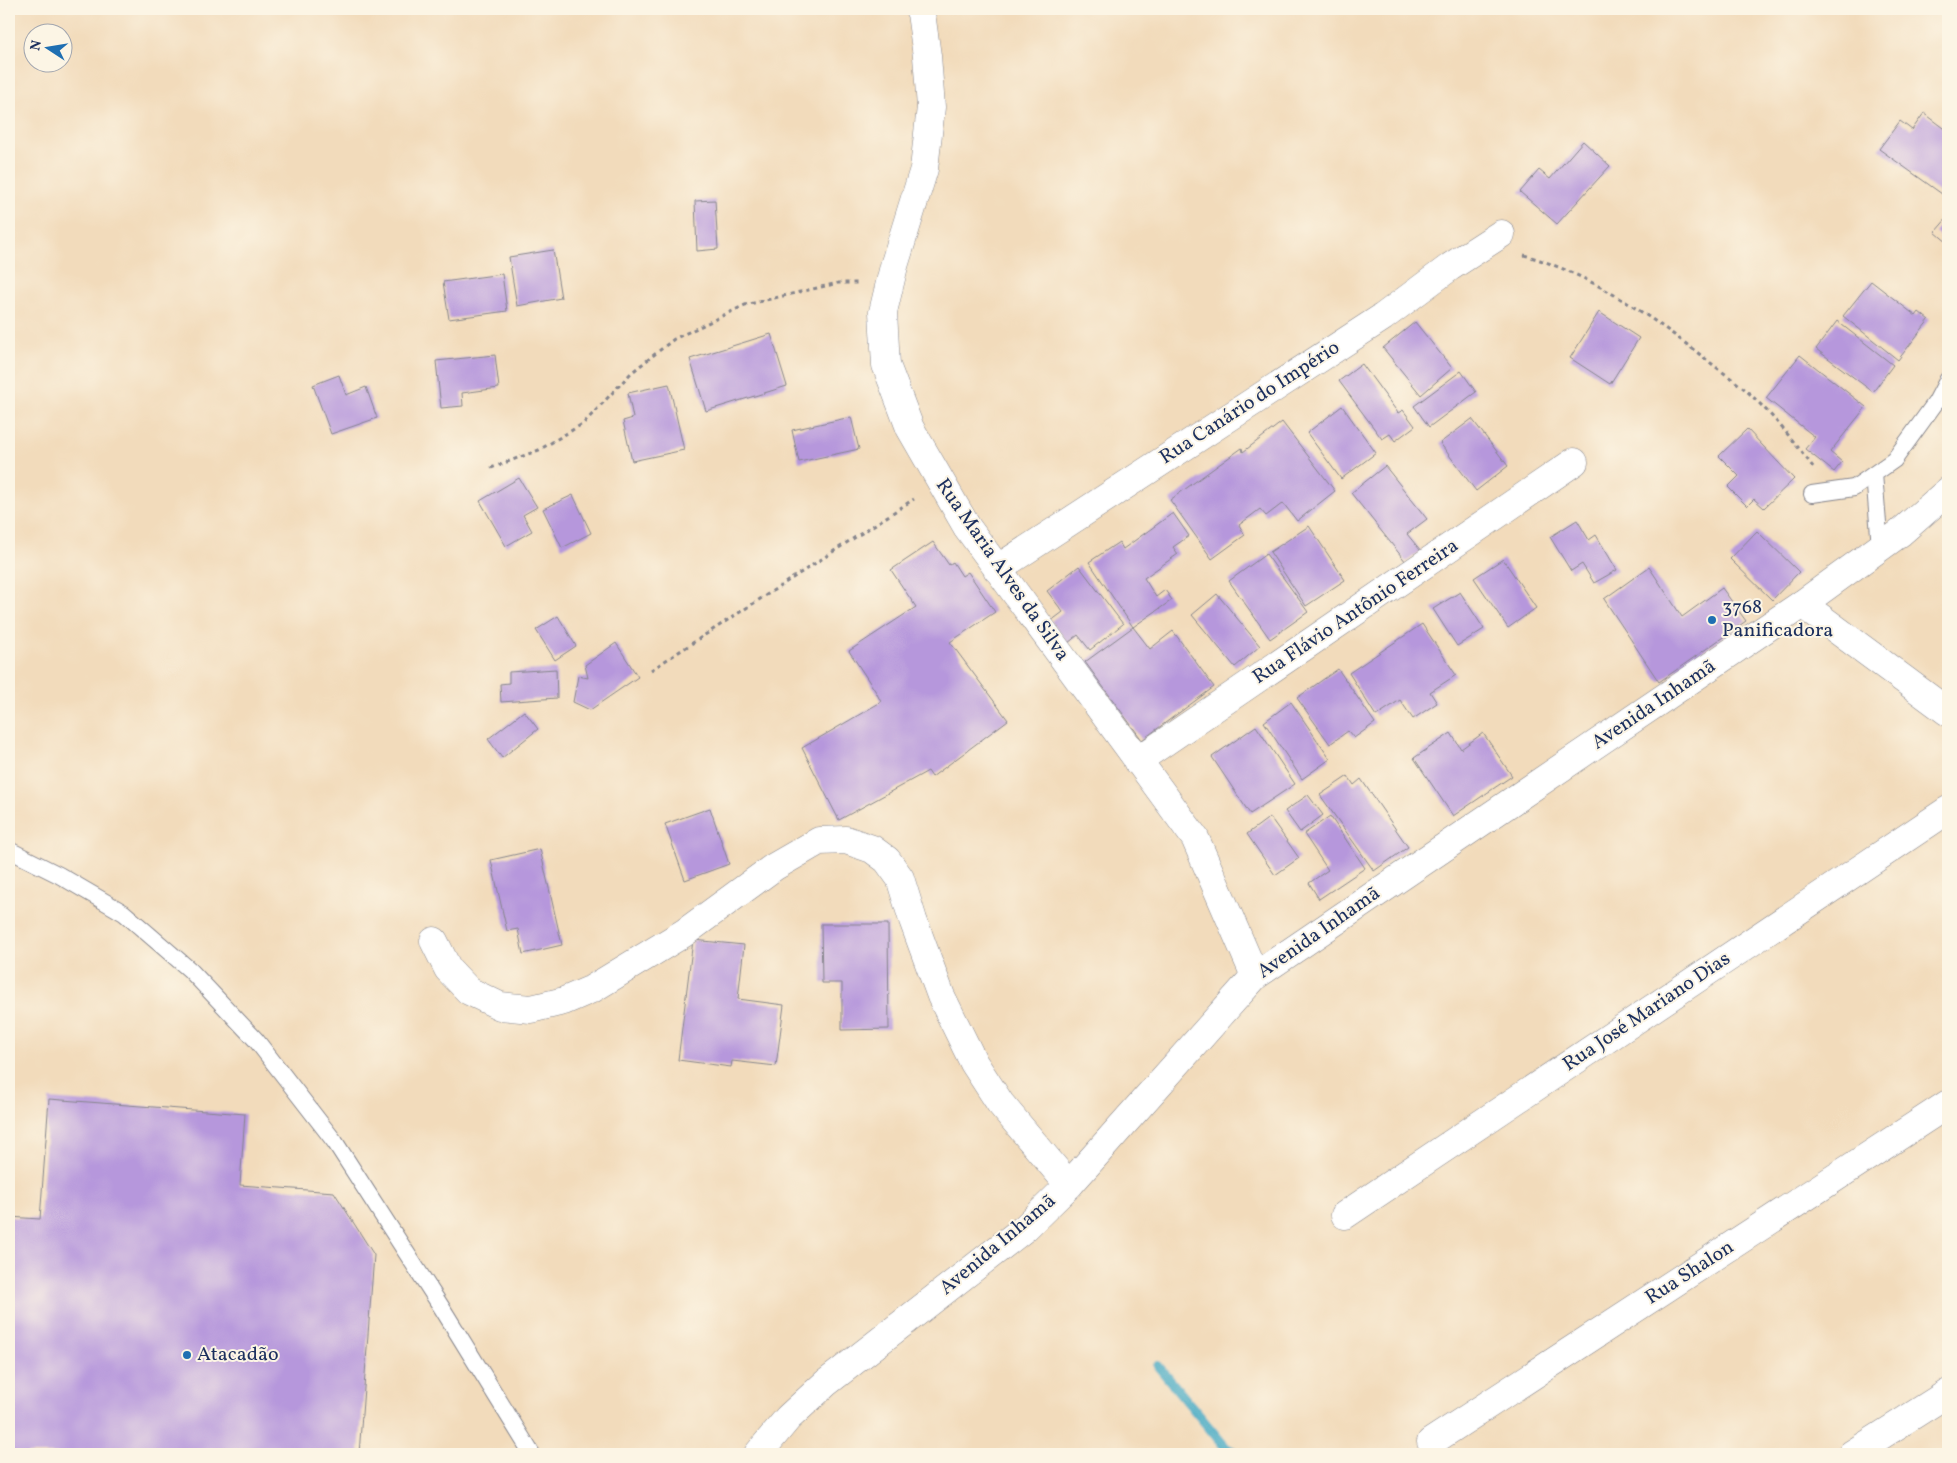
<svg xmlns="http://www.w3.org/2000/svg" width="1957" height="1463" viewBox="0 0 1957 1463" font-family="Vollkorn,serif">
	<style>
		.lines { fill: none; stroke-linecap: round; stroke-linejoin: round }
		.stream { stroke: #43a8c3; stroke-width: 10 }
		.building { fill: #b697dc }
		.service-casing { stroke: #86858c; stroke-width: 18 }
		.minor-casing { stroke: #86858c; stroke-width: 29 }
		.tertiary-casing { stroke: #86858c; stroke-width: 29 }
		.path { stroke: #86858c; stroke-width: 3; stroke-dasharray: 4 4; stroke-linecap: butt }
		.service { stroke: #fff; stroke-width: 16 }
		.minor { stroke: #fff; stroke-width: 28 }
		.tertiary { stroke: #fff; stroke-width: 28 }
		.poi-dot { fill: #1f6fb2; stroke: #fcf5e5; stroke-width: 2 }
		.labels { text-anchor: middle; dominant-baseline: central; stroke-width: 4; stroke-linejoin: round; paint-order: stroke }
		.street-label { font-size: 20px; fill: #1b2f5e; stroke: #fcf5e5 }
		.poi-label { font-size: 20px; fill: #1b2f5e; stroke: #fcf5e5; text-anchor: start }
	</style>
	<rect width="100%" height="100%" fill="#fcf5e5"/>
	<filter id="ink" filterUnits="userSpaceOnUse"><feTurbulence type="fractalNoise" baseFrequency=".02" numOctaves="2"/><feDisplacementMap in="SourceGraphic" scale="10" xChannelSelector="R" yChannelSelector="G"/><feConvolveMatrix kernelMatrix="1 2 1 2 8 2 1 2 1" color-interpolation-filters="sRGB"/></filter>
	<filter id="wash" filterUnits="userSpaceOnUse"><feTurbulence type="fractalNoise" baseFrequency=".0096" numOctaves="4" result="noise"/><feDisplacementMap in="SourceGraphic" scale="20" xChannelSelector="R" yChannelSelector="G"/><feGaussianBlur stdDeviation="1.12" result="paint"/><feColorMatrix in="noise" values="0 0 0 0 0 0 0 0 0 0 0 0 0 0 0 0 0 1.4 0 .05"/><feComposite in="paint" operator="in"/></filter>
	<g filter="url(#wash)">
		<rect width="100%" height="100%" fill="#f2dbbb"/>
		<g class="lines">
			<!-- stream -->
			<path class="stream" d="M1158 1366 1226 1448 1238 1454"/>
		</g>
		<g id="blocks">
			<!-- building -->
			<path class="building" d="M1924 113 1948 131V184L1942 194 1879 149 1900 121 1912 130Z
				M1583 141 1610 166 1557 224 1520 192 1539 170 1550 179Z
				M715 200 718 249 697 251 695 201Z
				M1948 217V243L1935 232Z
				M553 250 561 298 517 306 509 257Z
				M502 274 507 311 449 319 443 282Z
				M1871 281 1916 316 1919 312 1929 320 1898 360 1843 316Z
				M1599 312 1639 338 1610 384 1570 358Z
				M1837 321 1893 365 1873 392 1816 349Z
				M1415 322 1452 368 1421 395 1383 348Z
				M771 334 787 386 706 411 690 359Z
				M495 355 499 388 462 393 463 406 441 408 436 361Z
				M1800 355 1866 407 1830 452 1842 462 1834 472 1805 449 1815 437 1766 398Z
				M1362 364 1398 413 1403 410 1415 426 1395 441 1390 434 1382 439 1339 381Z
				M1461 371 1476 392 1429 427 1414 406Z
				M339 375 346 395 366 387 377 418 331 434 313 385Z
				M669 384 684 450 632 461 623 421 633 418 628 393Z
				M1342 406 1376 453 1341 479 1307 433Z
				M851 417 859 449 799 462 792 430Z
				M1472 419 1508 466 1476 491 1440 443Z
				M1282 422 1335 491 1297 521 1283 503 1266 516 1260 509 1239 525 1245 535 1212 559 1170 500 1242 448 1243 452Z
				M1747 429 1794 479 1764 508 1754 499 1747 506 1728 487 1739 476 1719 456Z
				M1385 466 1427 519 1407 534 1421 551 1406 562 1351 493Z
				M519 478 537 507 523 515 532 531 506 546 480 501Z
				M573 495 591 533 562 548 543 509Z
				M1173 513 1189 536 1173 547 1178 554 1144 578 1156 597 1165 590 1172 600 1133 627 1089 562 1119 542 1123 549Z
				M1577 520 1589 540 1596 535 1617 570 1594 583 1582 564 1571 571 1550 537Z
				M1309 526 1345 580 1306 606 1270 552Z
				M1757 531 1799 572 1772 600 1730 559Z
				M933 542 949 565 953 562 962 576 968 572 995 612 950 642 1008 720 932 777 928 771 839 820 802 748 881 702 876 692 849 651 916 607 891 570Z
				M1266 554 1308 612 1270 639 1229 581Z
				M1503 559 1536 608 1508 628 1474 578Z
				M1079 566 1123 624 1090 650 1078 635 1068 643 1051 621 1063 612 1047 591Z
				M1649 567 1682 617 1722 588 1746 621 1659 682 1604 599Z
				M1460 592 1484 629 1457 646 1433 609Z
				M1217 594 1260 646 1235 667 1192 615Z
				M558 616 576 646 555 660 536 630Z
				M1422 624 1456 675 1430 692 1437 703 1413 719 1400 700 1376 716 1349 673Z
				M1133 627 1150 649 1173 631 1214 687 1142 740 1085 662Z
				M616 643 638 677 590 710 573 702 578 676 588 678 585 665Z
				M556 669 557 698 501 702 500 684 509 683V672Z
				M1338 669 1375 723 1354 738 1348 731 1330 744 1297 698Z
				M1291 702 1330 759 1302 779 1264 722Z
				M524 711 538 729 502 758 488 739Z
				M1256 726 1295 784 1250 814 1212 757Z
				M1451 733 1461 749 1483 733 1512 776 1453 816 1414 758Z
				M1348 776 1354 785 1361 779 1408 847 1374 871 1320 795Z
				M1308 795 1323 815 1300 832 1285 811Z
				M710 808 729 864 685 880 665 824Z
				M1330 816 1365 868 1319 899 1309 883 1328 870 1304 834Z
				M1270 817 1299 858 1275 875 1247 834Z
				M540 849 562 945 523 954 518 929 507 931 491 860Z
				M821 924H888L889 1029 842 1030V983H822Z
				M693 940 744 945 738 999 784 1005 776 1066 732 1061 731 1067 678 1060Z
				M49 1099 245 1114 240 1185 334 1192 374 1255 359 1454H9V1217L40 1219Z"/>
		</g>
	</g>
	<g filter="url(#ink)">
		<use href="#blocks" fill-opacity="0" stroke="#86858c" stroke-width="1"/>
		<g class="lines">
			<!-- service casing -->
			<g class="service-casing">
				<path id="service" d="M1874 474 1880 547
					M1812 494 1854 488 1894 460 1936 402 1948 379
					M9 850 59 875 124 913 190 970 256 1040 335 1142 442 1308 532 1454"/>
			</g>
			<!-- minor casing -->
			<g class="minor-casing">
				<path id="minor" d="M919 9 921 13 927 56 931 107 924 169 894 266 883 312 886 365 910 428 967 527 1195 838 1255 976
					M997 569 1383 317 1450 267 1501 234
					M1802 604 1948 712
					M1137 761 1574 462
					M434 941 448 969 469 991 500 1006 531 1009 564 1001 592 989 684 933 774 867 819 841 846 840 872 849 887 860 900 878 913 920 941 996 974 1063 1000 1103 1069 1185
					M1345 1215 1948 810
					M1431 1442 1948 1104
					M1852 1454 1948 1393"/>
			</g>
			<!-- tertiary casing -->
			<g class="tertiary-casing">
				<path id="tertiary" d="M758 1454 788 1418 826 1383 1025 1228 1069 1185 1255 976 1802 604 1900 533 1948 491"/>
			</g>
			<!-- path -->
			<path class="path" d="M1524 255C1594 275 1655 319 1712 364 1726 375 1743 386 1756 400 1777 420 1796 444 1813 467
				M491 468 539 450 584 423 631 373 674 339 745 305 838 283H859
				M651 670 914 499"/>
			<!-- service -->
			<use href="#service" class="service"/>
			<!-- minor -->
			<use href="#minor" class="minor"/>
			<!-- tertiary -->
			<use href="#tertiary" class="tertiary"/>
		</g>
	</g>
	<!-- markers -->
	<g class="poi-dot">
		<circle cx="1712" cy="620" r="5"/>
		<circle cx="187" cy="1355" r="5"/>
	</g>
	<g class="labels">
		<!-- street labels -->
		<g class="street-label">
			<text transform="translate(1250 403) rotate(-33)">Rua Canário do Império</text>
			<text transform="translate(1002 570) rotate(55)">Rua Maria Alves da Silva</text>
			<text transform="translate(1356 612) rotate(-34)">Rua Flávio Antônio Ferreira</text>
			<text transform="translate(1654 705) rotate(-34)">Avenida Inhamã</text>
			<text transform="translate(1319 933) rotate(-35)">Avenida Inhamã</text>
			<text transform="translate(1647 1012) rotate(-34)">Rua José Mariano Dias</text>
			<text transform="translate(998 1245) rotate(-40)">Avenida Inhamã</text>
			<text transform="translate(1690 1273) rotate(-33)">Rua Shalon</text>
		</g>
		<!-- poi labels -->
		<g class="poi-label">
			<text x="1722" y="608">3768<tspan x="1722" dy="23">Panificadora</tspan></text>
			<text x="197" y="1355">Atacadão</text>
		</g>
	</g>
	<!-- margin -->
	<rect width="1957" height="1463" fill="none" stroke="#fcf5e5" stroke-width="30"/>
	<!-- north arrow -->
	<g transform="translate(48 48) rotate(282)"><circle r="24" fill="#fcf5e5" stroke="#a2a6af"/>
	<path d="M0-4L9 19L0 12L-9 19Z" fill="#1f6fb2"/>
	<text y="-8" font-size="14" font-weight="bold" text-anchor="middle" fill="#1b2f5e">N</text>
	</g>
</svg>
